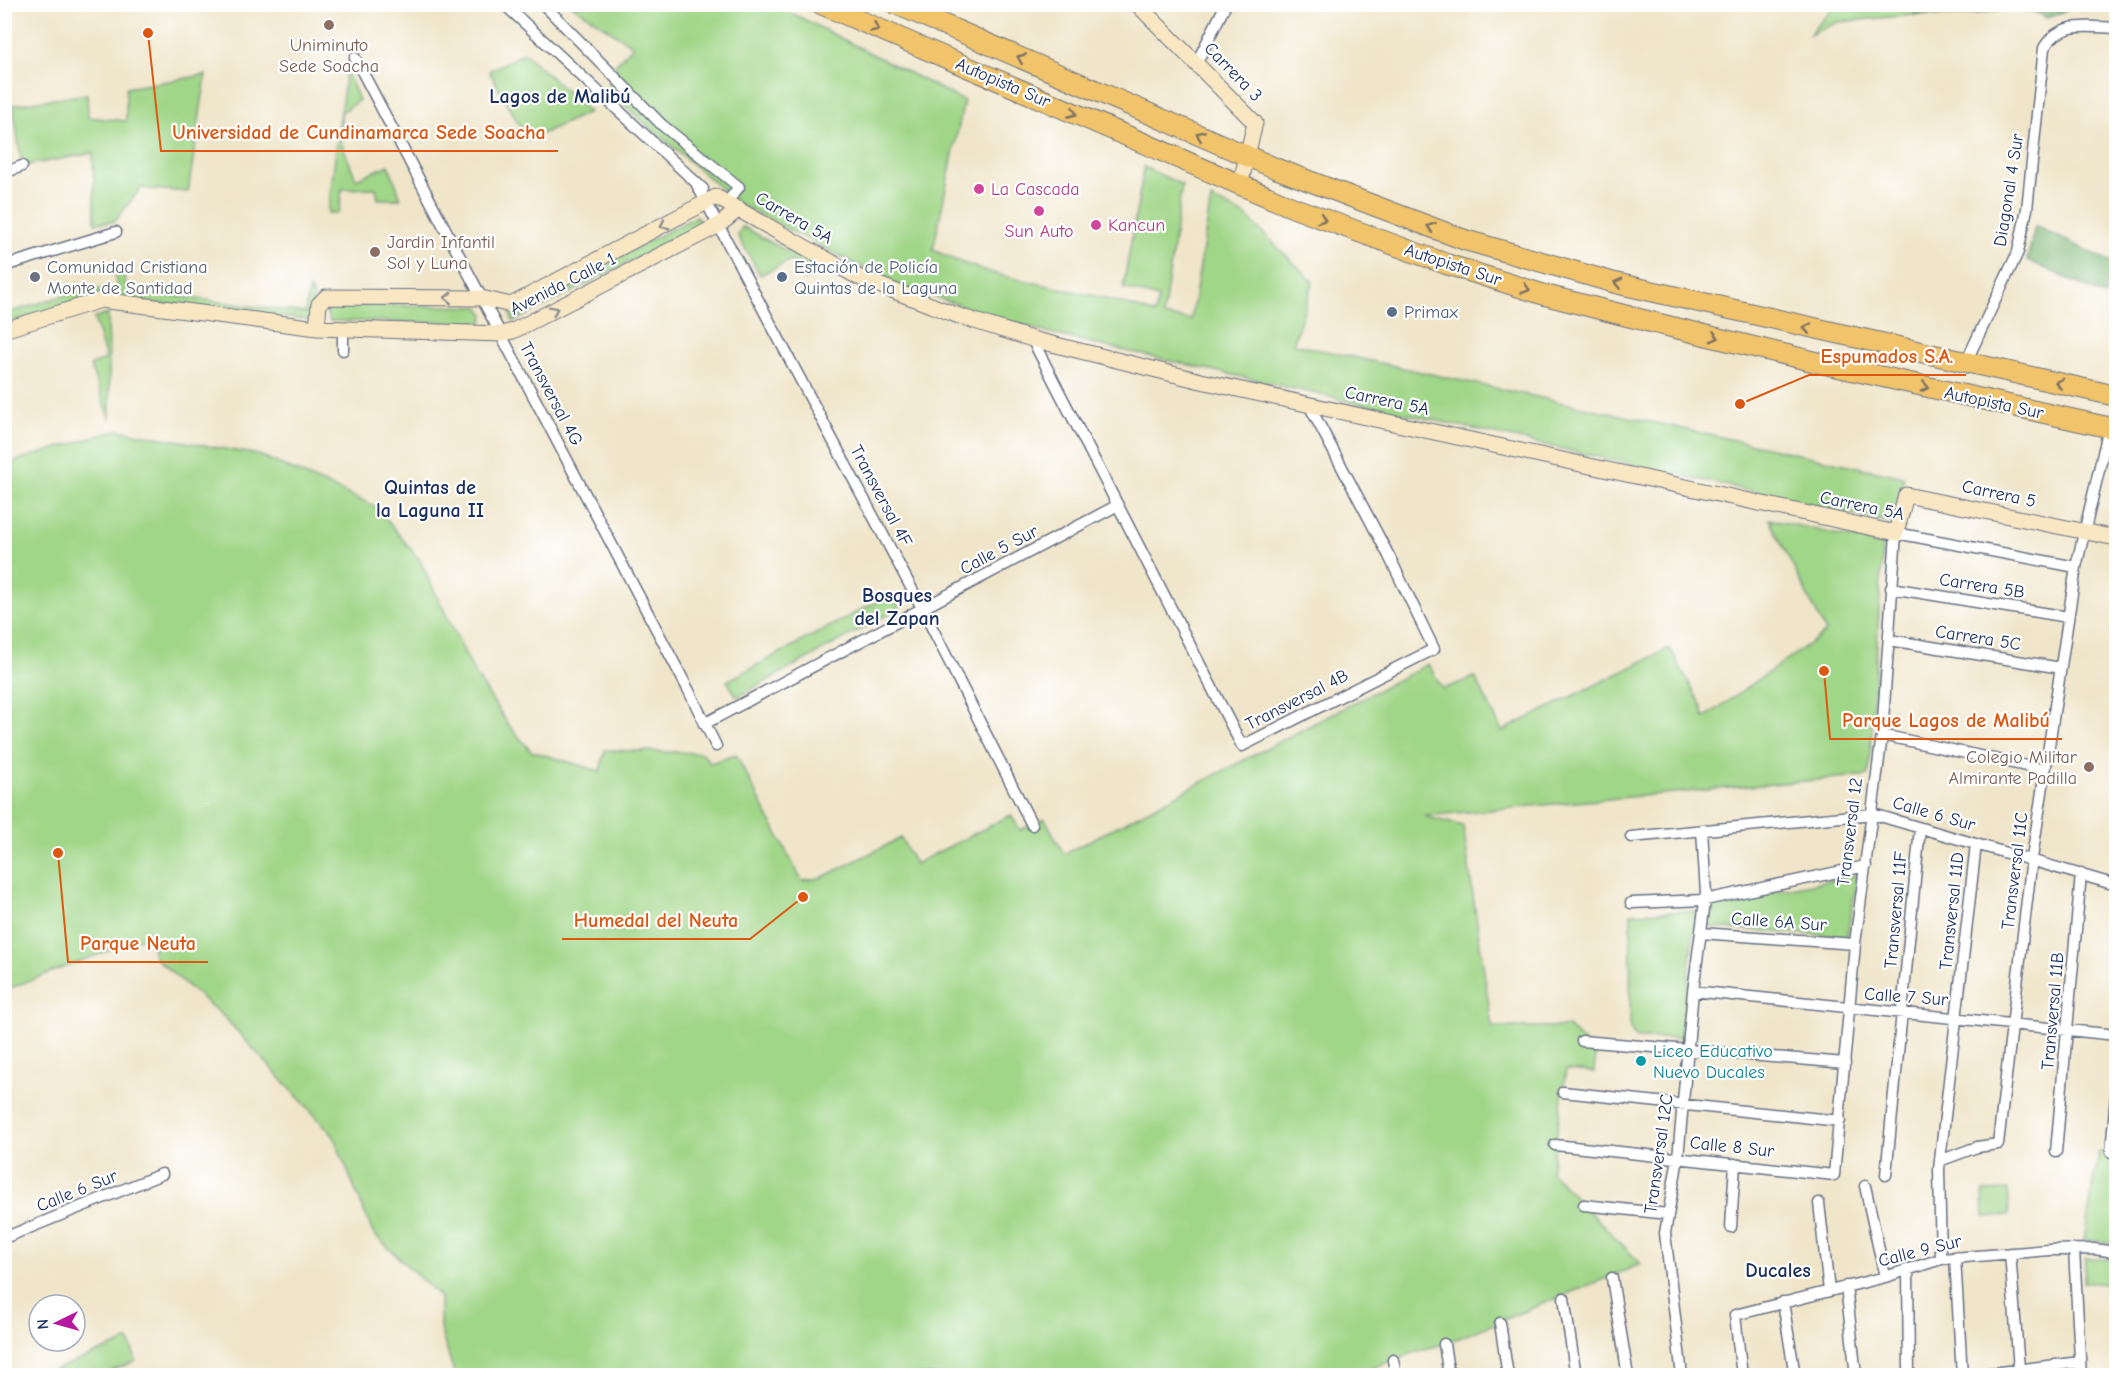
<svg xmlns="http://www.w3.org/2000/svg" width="2121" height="1380" viewBox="0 0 2121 1380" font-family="'Comic Neue',sans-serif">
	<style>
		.green { fill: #a0d687; stroke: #5e8272; stroke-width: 1.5 }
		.forest { fill: #80b774; stroke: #4e7369; stroke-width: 1.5 }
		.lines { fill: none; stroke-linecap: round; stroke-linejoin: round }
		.street-casing { stroke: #666f83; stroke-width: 13 }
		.secondary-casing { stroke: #666f83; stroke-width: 17 }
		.highway-casing { stroke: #666f83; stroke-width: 22 }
		.street { stroke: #fff; stroke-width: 10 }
		.secondary { stroke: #f9e7c3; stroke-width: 15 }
		.highway { stroke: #f1c36a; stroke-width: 20 }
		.oneway { stroke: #7b7263 }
		.oneway2 { stroke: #8a8b90 }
		.education-dot { fill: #8d6e63; stroke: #fff; stroke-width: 2 }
		.hotel-dot { fill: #d1479c; stroke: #fff; stroke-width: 2 }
		.worship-dot { fill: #6b7280; stroke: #fff; stroke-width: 2 }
		.service-dot { fill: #5c6f8a; stroke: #fff; stroke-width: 2 }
		.culture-dot { fill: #0f9aa8; stroke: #fff; stroke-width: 2 }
		.labels { text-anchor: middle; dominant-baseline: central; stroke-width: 4.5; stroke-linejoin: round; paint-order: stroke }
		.education-label { font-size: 18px; fill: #785e54; stroke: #fff }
		.street-label { font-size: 18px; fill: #1b2f5e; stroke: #fff }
		.hotel-label { font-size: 18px; fill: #b23c85; stroke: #fff; text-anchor: start }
		.worship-label { font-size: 18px; fill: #5b616d; stroke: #fff; text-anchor: start }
		.service-label { font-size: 18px; fill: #4e5e75; stroke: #fff; text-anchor: start }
		.culture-label { font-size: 18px; fill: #0d838f; stroke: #fff; text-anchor: start }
		.neighbourhood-label { font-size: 20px; font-weight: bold; fill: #1b2f5e; stroke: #fff }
		.leader { fill: none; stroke: #de5710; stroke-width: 2 }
		.callout-dot { fill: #de5710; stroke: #fff; stroke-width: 2 }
		.callout-label { font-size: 20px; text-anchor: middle; font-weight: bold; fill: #de5710; stroke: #fff; stroke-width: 4.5; stroke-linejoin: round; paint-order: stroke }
	</style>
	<rect width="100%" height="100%" fill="#fff"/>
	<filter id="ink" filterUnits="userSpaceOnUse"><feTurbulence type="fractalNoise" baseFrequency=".0167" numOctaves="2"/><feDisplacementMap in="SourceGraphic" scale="12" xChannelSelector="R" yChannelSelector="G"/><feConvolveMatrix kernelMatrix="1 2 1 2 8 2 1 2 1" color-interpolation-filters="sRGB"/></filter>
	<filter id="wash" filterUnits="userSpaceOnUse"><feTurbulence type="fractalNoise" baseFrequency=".008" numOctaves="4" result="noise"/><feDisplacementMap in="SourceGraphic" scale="24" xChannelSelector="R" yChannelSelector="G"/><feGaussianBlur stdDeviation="1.35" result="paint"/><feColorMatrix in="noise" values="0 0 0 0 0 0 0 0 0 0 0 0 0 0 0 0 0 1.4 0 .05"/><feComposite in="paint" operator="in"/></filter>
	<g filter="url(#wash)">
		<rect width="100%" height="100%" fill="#f0e5c9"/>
		<!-- green -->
		<path class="green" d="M572 5H776L964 101 933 250C989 279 1051 284 1111 300 1126 304 1141 309 1155 314L1158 298 1123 288 1144 167 1182 185 1163 316 1191 320 1211 199 1245 215 1313 282 1293 344 1904 477 1893 523 1108 347 1041 331 894 284 739 204 607 90 615 65 633 46Z
			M1835 5H1933L1913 15 1838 22 1809 35Z
			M524 53 589 112 528 140 489 71Z
			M346 70 359 100 341 113V142L356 179 389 165 401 199H378L376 188 342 189 339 213H328Z
			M206 75 188 192 141 188 114 222 95 223 93 153 22 166 13 105 87 94 88 117 126 121V88Z
			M697 216 701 225 513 322 510 313Z
			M743 227 821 270 804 280 791 260 760 275 737 234Z
			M114 265 122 266 127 290 305 313 309 289 314 296 309 320 90 296 5 324 4 314 85 289 117 290Z
			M334 304 480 307 484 315 482 323 330 321 326 312Z
			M108 314 110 419 90 366 106 359 94 318Z
			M118 430 259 455 375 506 419 559 474 672 507 723 531 751 600 771 605 750 702 753 710 763 736 755 802 881 821 878 901 838 915 864 1011 815 1020 830 1045 819 1064 854 1428 664 1443 689 1475 677 1502 731 1670 648 1702 707 1704 718 1826 632 1769 519 1883 545 1869 775 1424 816 1463 826 1492 1027H1568L1596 1053 1594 1072 1566 1070 1551 1172 1641 1264 1444 1344 1421 1350 1354 1375H455L440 1329V1297L373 1233 333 1135 225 1018 155 958 149 935 5 990V464Z
			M891 594 900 608 737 697 727 681Z
			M1858 875 1847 937 1709 927 1714 903Z
			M1696 911 1681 1038H1636L1630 1029 1631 913Z
			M2099 1152 2116 1153V1243L2084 1240Z
			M2008 1190 2009 1215 1984 1217 1983 1191Z
			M2085 1258 2116 1260V1285L2084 1282Z
			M129 1340 136 1361 101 1375H42Z"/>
		<!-- forest -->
		<path class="forest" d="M1933 5 2116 4V10L2072 8 2047 18C2021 2 1993 13 1965 15 1947 16 1930 15 1913 15Z
			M2035 226 2116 264V301L2027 260Z"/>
	</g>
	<g filter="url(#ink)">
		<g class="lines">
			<!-- street casing -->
			<g class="street-casing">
				<path id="street" d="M504 4 703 189
					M543 4 662 125 739 187 727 202
					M355 58 689 691 716 746
					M1197 62 1226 4
					M4 173 22 166
					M697 185 923 610 1032 825
					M4 266 116 232
					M343 329V350
					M1032 339 1242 746 1434 649 1389 556 1309 405
					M1966 362 2018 252 2027 209 2044 48C2060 20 2089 27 2116 28
					M1891 588 2068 617
					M1889 640 2061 668
					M704 724 1118 505
					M1882 735 2045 770
					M1631 837 1873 814 2116 885
					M1631 903 1705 900 1866 866
					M1701 933 1855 944
					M1693 991 2116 1035
					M1582 1041 1845 1063
					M1563 1092 1840 1121
					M1555 1145 1834 1175 1855 944 1882 735 1896 533 2076 567
					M2056 1152 2081 874
					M2111 1152 2116 1095
					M1942 1160 1977 1147 1998 1144 2032 858 2076 567 2109 428
					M1886 1175 1920 828
					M1865 1186 1885 1277
					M1819 1203 1829 1291
					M1584 1205 1668 1214
					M1731 1227 1735 1164
					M4 1238 162 1174
					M2074 1250 2081 1376
					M2010 1253 2019 1369
					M1955 1257 1962 1376
					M1941 1259 1939 1169 1976 844
					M1908 1269 1909 1376
					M1612 1278 1628 1376
					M1846 1286 1856 1376
					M1564 1298 1576 1376
					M1783 1302 1795 1376
					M1500 1323 1508 1376
					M1444 1344 1449 1376
					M1393 1360 1396 1376
					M1682 1376 1665 1233 1678 1158 1693 991 1706 894 1702 830
					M1742 1376 1735 1315 1885 1277 1941 1259 2049 1250 2094 1249 2116 1252
					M1968 1376 2080 1362"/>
			</g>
			<!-- secondary casing -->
			<g class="secondary-casing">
				<path id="secondary" d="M1137 4 1255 123 1240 185
					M317 328 319 304 326 297 481 298 511 305 716 197 858 277 959 316 1032 339 1201 381 1896 533 1906 495 2116 538
					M4 330 101 300 317 328 501 334 513 331 719 225 739 209"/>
			</g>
			<!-- highway casing -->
			<g class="highway-casing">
				<path id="highway" d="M821 4 1294 208 1446 264 1545 295 1647 321 1816 362 2116 429
					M896 4 1275 168 1465 240 1615 283 2116 396"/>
			</g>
			<!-- street -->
			<use href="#street" class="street"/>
			<!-- secondary -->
			<use href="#secondary" class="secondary"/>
			<!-- highway -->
			<use href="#highway" class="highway"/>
		</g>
		<!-- one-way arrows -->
		<defs><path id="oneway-chevron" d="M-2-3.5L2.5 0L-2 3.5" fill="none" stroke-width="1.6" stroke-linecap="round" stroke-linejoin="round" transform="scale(1.5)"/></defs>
		<g class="oneway">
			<use href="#oneway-chevron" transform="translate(875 28) rotate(25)"/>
			<use href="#oneway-chevron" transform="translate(1021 58) rotate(-157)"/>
			<use href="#oneway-chevron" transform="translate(1073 113) rotate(23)"/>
			<use href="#oneway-chevron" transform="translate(1200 135) rotate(-157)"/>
			<use href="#oneway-chevron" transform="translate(1322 219) rotate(21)"/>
			<use href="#oneway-chevron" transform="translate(1431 227) rotate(-161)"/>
			<use href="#oneway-chevron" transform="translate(1618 283) rotate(-166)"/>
			<use href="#oneway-chevron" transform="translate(1526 289) rotate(18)"/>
			<use href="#oneway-chevron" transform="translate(1807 328) rotate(-168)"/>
			<use href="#oneway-chevron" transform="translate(1715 337) rotate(14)"/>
			<use href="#oneway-chevron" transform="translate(2059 383) rotate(-167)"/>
			<use href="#oneway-chevron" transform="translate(1925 387) rotate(13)"/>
		</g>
		<g class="oneway2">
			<use href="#oneway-chevron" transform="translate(664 225) rotate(152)"/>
			<use href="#oneway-chevron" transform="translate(448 298) rotate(-179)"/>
			<use href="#oneway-chevron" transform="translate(554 310) rotate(-27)"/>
		</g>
	</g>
	<!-- markers -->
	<g class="education-dot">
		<circle cx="329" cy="25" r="6"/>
		<circle cx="375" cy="252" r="6"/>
		<circle cx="2089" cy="767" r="6"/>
	</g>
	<g class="hotel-dot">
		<circle cx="979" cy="189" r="6"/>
		<circle cx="1039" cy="211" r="6"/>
		<circle cx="1096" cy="225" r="6"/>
	</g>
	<circle class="worship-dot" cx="35" cy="277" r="6"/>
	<g class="service-dot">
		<circle cx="782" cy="277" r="6"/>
		<circle cx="1392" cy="312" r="6"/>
	</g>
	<circle class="culture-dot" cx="1641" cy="1061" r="6"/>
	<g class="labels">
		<!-- education labels -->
		<g class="education-label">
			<text x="329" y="45">Uniminuto<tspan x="329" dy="21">Sede Soacha</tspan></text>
			<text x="387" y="242" text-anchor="start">Jardin Infantil<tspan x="387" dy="21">Sol y Luna</tspan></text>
			<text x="2077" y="757" text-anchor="end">Colegio Militar<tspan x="2077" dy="21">Almirante Padilla</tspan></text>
		</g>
		<!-- street labels -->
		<g class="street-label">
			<text transform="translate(1233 72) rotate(46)">Carrera 3</text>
			<text transform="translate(1003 83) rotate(23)">Autopista Sur</text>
			<text transform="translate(2009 190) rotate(-81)">Diagonal 4 Sur</text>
			<text transform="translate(794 218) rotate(30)">Carrera 5A</text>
			<text transform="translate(1453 265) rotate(18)">Autopista Sur</text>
			<text transform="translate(563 284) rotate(-27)">Avenida Calle 1</text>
			<text transform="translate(551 394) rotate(62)">Transversal 4G</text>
			<text transform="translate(1387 401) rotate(12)">Carrera 5A</text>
			<text transform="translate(1994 403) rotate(12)">Autopista Sur</text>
			<text transform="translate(1999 494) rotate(12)">Carrera 5</text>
			<text transform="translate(881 496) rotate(62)">Transversal 4F</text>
			<text transform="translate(1862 506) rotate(12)">Carrera 5A</text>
			<text transform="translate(999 550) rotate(-28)">Calle 5 Sur</text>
			<text transform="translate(1982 586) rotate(9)">Carrera 5B</text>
			<text transform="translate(1978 638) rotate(9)">Carrera 5C</text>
			<text transform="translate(1297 700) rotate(-27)">Transversal 4B</text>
			<text transform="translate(1934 814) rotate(16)">Calle 6 Sur</text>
			<text transform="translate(1850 832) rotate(-83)">Transversal 12</text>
			<text transform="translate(2015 871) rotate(-83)">Transversal 11C</text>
			<text transform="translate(1896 910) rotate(-85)">Transversal 11F</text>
			<text transform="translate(1952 911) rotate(-84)">Transversal 11D</text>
			<text transform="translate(1779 922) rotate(4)">Calle 6A Sur</text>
			<text transform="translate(1906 997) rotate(4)">Calle 7 Sur</text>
			<text transform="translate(2053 1011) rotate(-85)">Transversal 11B</text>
			<text transform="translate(1732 1147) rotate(6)">Calle 8 Sur</text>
			<text transform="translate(1659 1154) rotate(-82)">Transversal 12C</text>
			<text transform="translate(77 1191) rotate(-22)">Calle 6 Sur</text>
			<text transform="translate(1920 1251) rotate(-14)">Calle 9 Sur</text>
		</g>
		<!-- hotel labels -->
		<g class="hotel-label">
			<text x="991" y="189">La Cascada</text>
			<text x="1108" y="225">Kancun</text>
			<text x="1039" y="231" text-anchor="middle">Sun Auto</text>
		</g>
		<!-- worship labels -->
		<g class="worship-label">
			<text x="47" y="267">Comunidad Cristiana<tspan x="47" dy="21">Monte de Santidad</tspan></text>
		</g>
		<!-- service labels -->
		<g class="service-label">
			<text x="794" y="267">Estación de Policía<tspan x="794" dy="21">Quintas de la Laguna</tspan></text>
			<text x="1404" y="312">Primax</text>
		</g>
		<!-- culture labels -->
		<g class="culture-label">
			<text x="1653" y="1051">Liceo Educativo<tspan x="1653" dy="21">Nuevo Ducales</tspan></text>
		</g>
		<!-- neighbourhood labels -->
		<g class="neighbourhood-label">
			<text x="560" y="96">Lagos de Malibú</text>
			<text x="430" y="487">Quintas de<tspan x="430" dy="23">la Laguna II</tspan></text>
			<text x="897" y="595">Bosques<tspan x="897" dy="23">del Zapan</tspan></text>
			<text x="1778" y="1270">Ducales</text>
		</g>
	</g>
	<!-- callouts -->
	<path class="leader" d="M148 33L161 151H558M1740 404L1809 375H1966M1824 671L1830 739H2062M803 897L750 939H562M58 853L68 962H208"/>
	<g class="callout-dot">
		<circle cx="148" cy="33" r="6"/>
		<circle cx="1740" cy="404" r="6"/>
		<circle cx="1824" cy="671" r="6"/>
		<circle cx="803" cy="897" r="6"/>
		<circle cx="58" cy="853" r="6"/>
	</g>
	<g class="callout-label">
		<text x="359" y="139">Universidad de Cundinamarca Sede Soacha</text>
		<text x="1887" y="363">Espumados S.A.</text>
		<text x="1946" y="727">Parque Lagos de Malibú</text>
		<text x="656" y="927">Humedal del Neuta</text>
		<text x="138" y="950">Parque Neuta</text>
	</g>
	<!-- margin -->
	<rect width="2121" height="1380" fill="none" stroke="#fff" stroke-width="24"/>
	<!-- north arrow -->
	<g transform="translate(57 1323) rotate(265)"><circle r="28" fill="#ffffff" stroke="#a4acbf" stroke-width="1.5"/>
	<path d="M0-4.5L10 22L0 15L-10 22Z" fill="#b5179e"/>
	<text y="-9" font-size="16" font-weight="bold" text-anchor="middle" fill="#1b2f5e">N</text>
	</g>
</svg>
